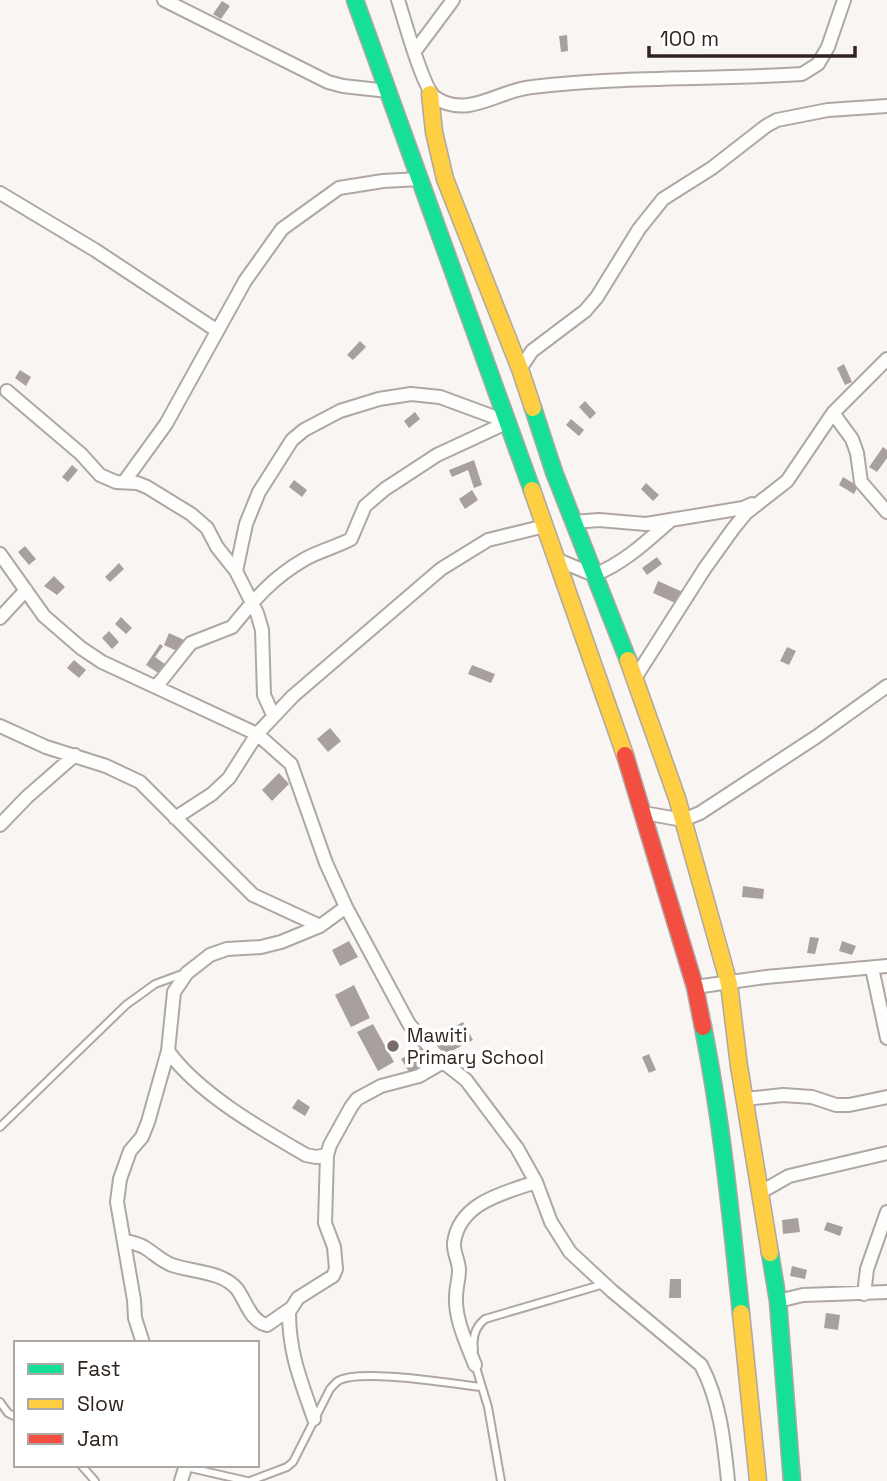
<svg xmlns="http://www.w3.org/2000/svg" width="887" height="1481" viewBox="0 0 887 1481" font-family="'Space Grotesk',sans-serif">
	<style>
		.building { fill: #a8a09c }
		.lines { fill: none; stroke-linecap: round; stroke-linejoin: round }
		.lane-casing { stroke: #afa7a3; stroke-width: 10 }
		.street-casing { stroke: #afa7a3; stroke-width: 16 }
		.fast-casing { stroke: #afa7a3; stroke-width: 19 }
		.slow-casing { stroke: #afa7a3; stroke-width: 19 }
		.jam-casing { stroke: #afa7a3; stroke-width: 19 }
		.lane { stroke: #fefefd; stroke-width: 6 }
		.street { stroke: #fefefd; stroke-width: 12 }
		.fast { stroke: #16e098; stroke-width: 16 }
		.slow { stroke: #ffcf43; stroke-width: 16 }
		.jam { stroke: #f24e42; stroke-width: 16 }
		.poi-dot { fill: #776c68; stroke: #fff; stroke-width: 2.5 }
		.labels { text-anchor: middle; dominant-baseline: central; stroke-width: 7; stroke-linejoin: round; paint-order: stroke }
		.poi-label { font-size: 19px; fill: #31231d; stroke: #fff; text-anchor: start }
	</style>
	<rect width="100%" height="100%" fill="#f9f5f3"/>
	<!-- building -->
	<path class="building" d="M222 1 230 6 221 19 213 14Z
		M567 35 568 51 561 52 559 36Z
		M360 341 366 347 353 360 347 355Z
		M844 364 852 382 845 385 837 368Z
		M20 370 31 377 26 386 15 378Z
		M585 401 596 413 590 419 579 407Z
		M415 412 420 419 409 428 404 421Z
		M571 419 584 430 579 436 566 425Z
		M883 447 887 450V458L877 472 869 467Z
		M474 460 482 485 474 488 468 470 452 477 449 470Z
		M72 465 78 470 68 482 62 477Z
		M843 477 858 486 854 494 839 485Z
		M294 480 307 490 302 497 289 487Z
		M646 483 659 495 653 501 641 489Z
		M472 490 478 500 465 509 459 499Z
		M25 546 36 559 29 565 18 552Z
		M657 557 662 564 647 575 642 568Z
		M119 563 124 569 110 582 105 577Z
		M54 576 65 587 57 595 44 586Z
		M658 581 685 593 680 605 653 593Z
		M121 617 132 628 126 634 115 624Z
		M109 631 119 642 112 649 102 638Z
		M169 633 184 640 179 652 164 645Z
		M160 644 163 646 155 657 169 667 163 676 146 665Z
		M787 647 796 651 789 665 780 661Z
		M74 660 86 670 79 678 67 668Z
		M472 665 495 674 491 683 468 674Z
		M330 728 341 741 328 752 317 739Z
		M279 773 289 784 272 801 262 790Z
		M743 886 764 889 763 899 742 897Z
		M810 937 819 938 815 954 807 953Z
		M349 941 358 957 340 966 332 950Z
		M842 941 856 946 852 955 839 951Z
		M354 985 370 1018 351 1027 335 995Z
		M463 1022 473 1040 442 1056 433 1038Z
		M373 1024 394 1062 378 1071 357 1032Z
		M427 1044 436 1061 411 1075 401 1059Z
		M649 1054 656 1070 649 1073 642 1057Z
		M298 1099 310 1107 305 1116 292 1108Z
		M798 1218 800 1232 783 1234 782 1220Z
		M827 1222 843 1227 840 1236 824 1230Z
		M792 1266 807 1270 805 1279 790 1276Z
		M670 1279H681V1298H669Z
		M826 1313 840 1315 838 1330 824 1328Z"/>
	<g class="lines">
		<!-- lane casing -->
		<g class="lane-casing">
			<path id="lane" d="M0 1127 126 1005 155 984 185 973
				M474 1350C472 1337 475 1327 485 1319L604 1284
				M475 1364 488 1407 501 1481
				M0 1402 8 1413 16 1417
				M81 1465 95 1481
				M186 1467 247 1481
				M250 1481 287 1467 293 1462 330 1389C333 1386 335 1383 338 1381 359 1368 454 1384 482 1387"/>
		</g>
		<!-- street casing -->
		<g class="street-casing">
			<path id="street" d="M164 0 328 82 343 86 388 91
				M398 0C404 18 423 90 436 98 468 119 499 90 532 87 622 76 712 80 802 74L818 64 828 47 844 0
				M415 51 453 0
				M0 193 95 250 216 330
				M520 369 532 351 585 311 597 297 639 229 663 199 712 168 766 126 777 120 828 110 887 106
				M7 391 81 454 100 475 116 482 137 483 147 487 191 514 207 528 217 547 236 571 257 613 262 630 264 695 273 715
				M833 413 852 439 857 453 861 482 887 512
				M124 482 166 424 245 281 282 229 339 188 383 181 420 179
				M573 522 599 520 646 524 743 508 752 504
				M0 554 44 616 81 648 102 662 257 734 291 764 326 863 346 907 409 1024 443 1062 466 1080 517 1148 536 1182 551 1222 570 1252 612 1291 701 1365C720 1401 724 1441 728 1481
				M558 560 594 575C624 563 646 542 670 521
				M236 571 246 524 259 492 292 440 304 430 340 411 379 399 411 394 440 397 508 422
				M0 618 26 590
				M635 678 705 568 733 529 746 513 787 481 833 413 887 359
				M156 687 191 643 232 627C255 599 272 578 305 559 319 551 336 547 351 539L365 506 385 489 437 455 508 422
				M0 726 46 747 106 766 140 782 253 895 320 926
				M644 813 683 820 700 813 816 737 887 686
				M175 818 212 794 229 778 257 734 293 696 441 569 488 540 545 526
				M0 825 27 797 75 755
				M872 968 887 1038
				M695 987 766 977 887 966
				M168 1051C198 1093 261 1129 306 1155L316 1157 327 1155
				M745 1099 783 1095 812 1097 836 1105H849L887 1097
				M761 1192 789 1176 887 1153
				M124 1241C131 1242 138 1244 144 1247 154 1253 161 1261 172 1265 192 1272 222 1271 237 1289 246 1301 250 1321 267 1325L290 1309
				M864 1294 867 1269 887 1212
				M778 1301 803 1295 887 1292
				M143 1343 135 1318 134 1300 117 1202 120 1179 130 1151 142 1137 148 1122 168 1051 174 992 187 973 210 955 227 949 261 947 281 942 320 926 346 907
				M475 1365C467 1344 455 1320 456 1297 456 1288 459 1279 459 1270 459 1261 453 1252 454 1243 459 1203 503 1193 536 1182
				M314 1419C301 1381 289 1354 289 1312L298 1298 333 1276 336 1269 334 1247 325 1223 327 1155 330 1145 351 1107 357 1099 381 1086 419 1076 443 1062
				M181 1481 186 1465"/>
		</g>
		<!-- fast casing -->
		<g class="fast-casing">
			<path id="fast" d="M355 0 532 490
				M533 408 554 472 628 660
				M703 1027C722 1122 731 1217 741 1313
				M770 1253 778 1301 792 1481"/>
		</g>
		<!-- slow casing -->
		<g class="slow-casing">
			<path id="slow" d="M430 94 434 132 445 179 520 369 533 408
				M532 490 625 755
				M628 660 677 798 729 984 739 1066 770 1253
				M741 1313 758 1481"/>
		</g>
		<!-- jam casing -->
		<g class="jam-casing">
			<path id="jam" d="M625 755 695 987 703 1027"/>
		</g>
		<!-- lane -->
		<use href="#lane" class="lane"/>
		<!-- street -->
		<use href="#street" class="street"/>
		<!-- fast -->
		<use href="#fast" class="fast"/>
		<!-- slow -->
		<use href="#slow" class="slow"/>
		<!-- jam -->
		<use href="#jam" class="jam"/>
	</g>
	<!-- markers -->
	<circle class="poi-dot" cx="393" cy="1046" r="7"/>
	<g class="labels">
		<!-- poi labels -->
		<g class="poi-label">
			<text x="407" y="1035">Mawiti<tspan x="407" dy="22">Primary School</tspan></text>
		</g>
	</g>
	<!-- legend -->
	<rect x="14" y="1341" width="245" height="126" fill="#ffffff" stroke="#ada7a5" stroke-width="2"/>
	<rect x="28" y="1364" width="35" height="10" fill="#16e098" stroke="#ada7a5" stroke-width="2"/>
	<text x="77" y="1376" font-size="21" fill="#31231d">Fast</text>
	<rect x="28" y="1399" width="35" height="10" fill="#ffcf43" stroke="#ada7a5" stroke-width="2"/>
	<text x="77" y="1411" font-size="21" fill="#31231d">Slow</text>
	<rect x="28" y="1434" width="35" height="10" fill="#f24e42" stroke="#ada7a5" stroke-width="2"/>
	<text x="77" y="1446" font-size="21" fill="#31231d">Jam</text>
	<!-- scale -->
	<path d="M649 46v10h206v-10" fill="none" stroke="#31231d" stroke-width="3.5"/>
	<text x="660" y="46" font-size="21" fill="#31231d" stroke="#ffffff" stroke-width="5" paint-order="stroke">100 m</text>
</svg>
